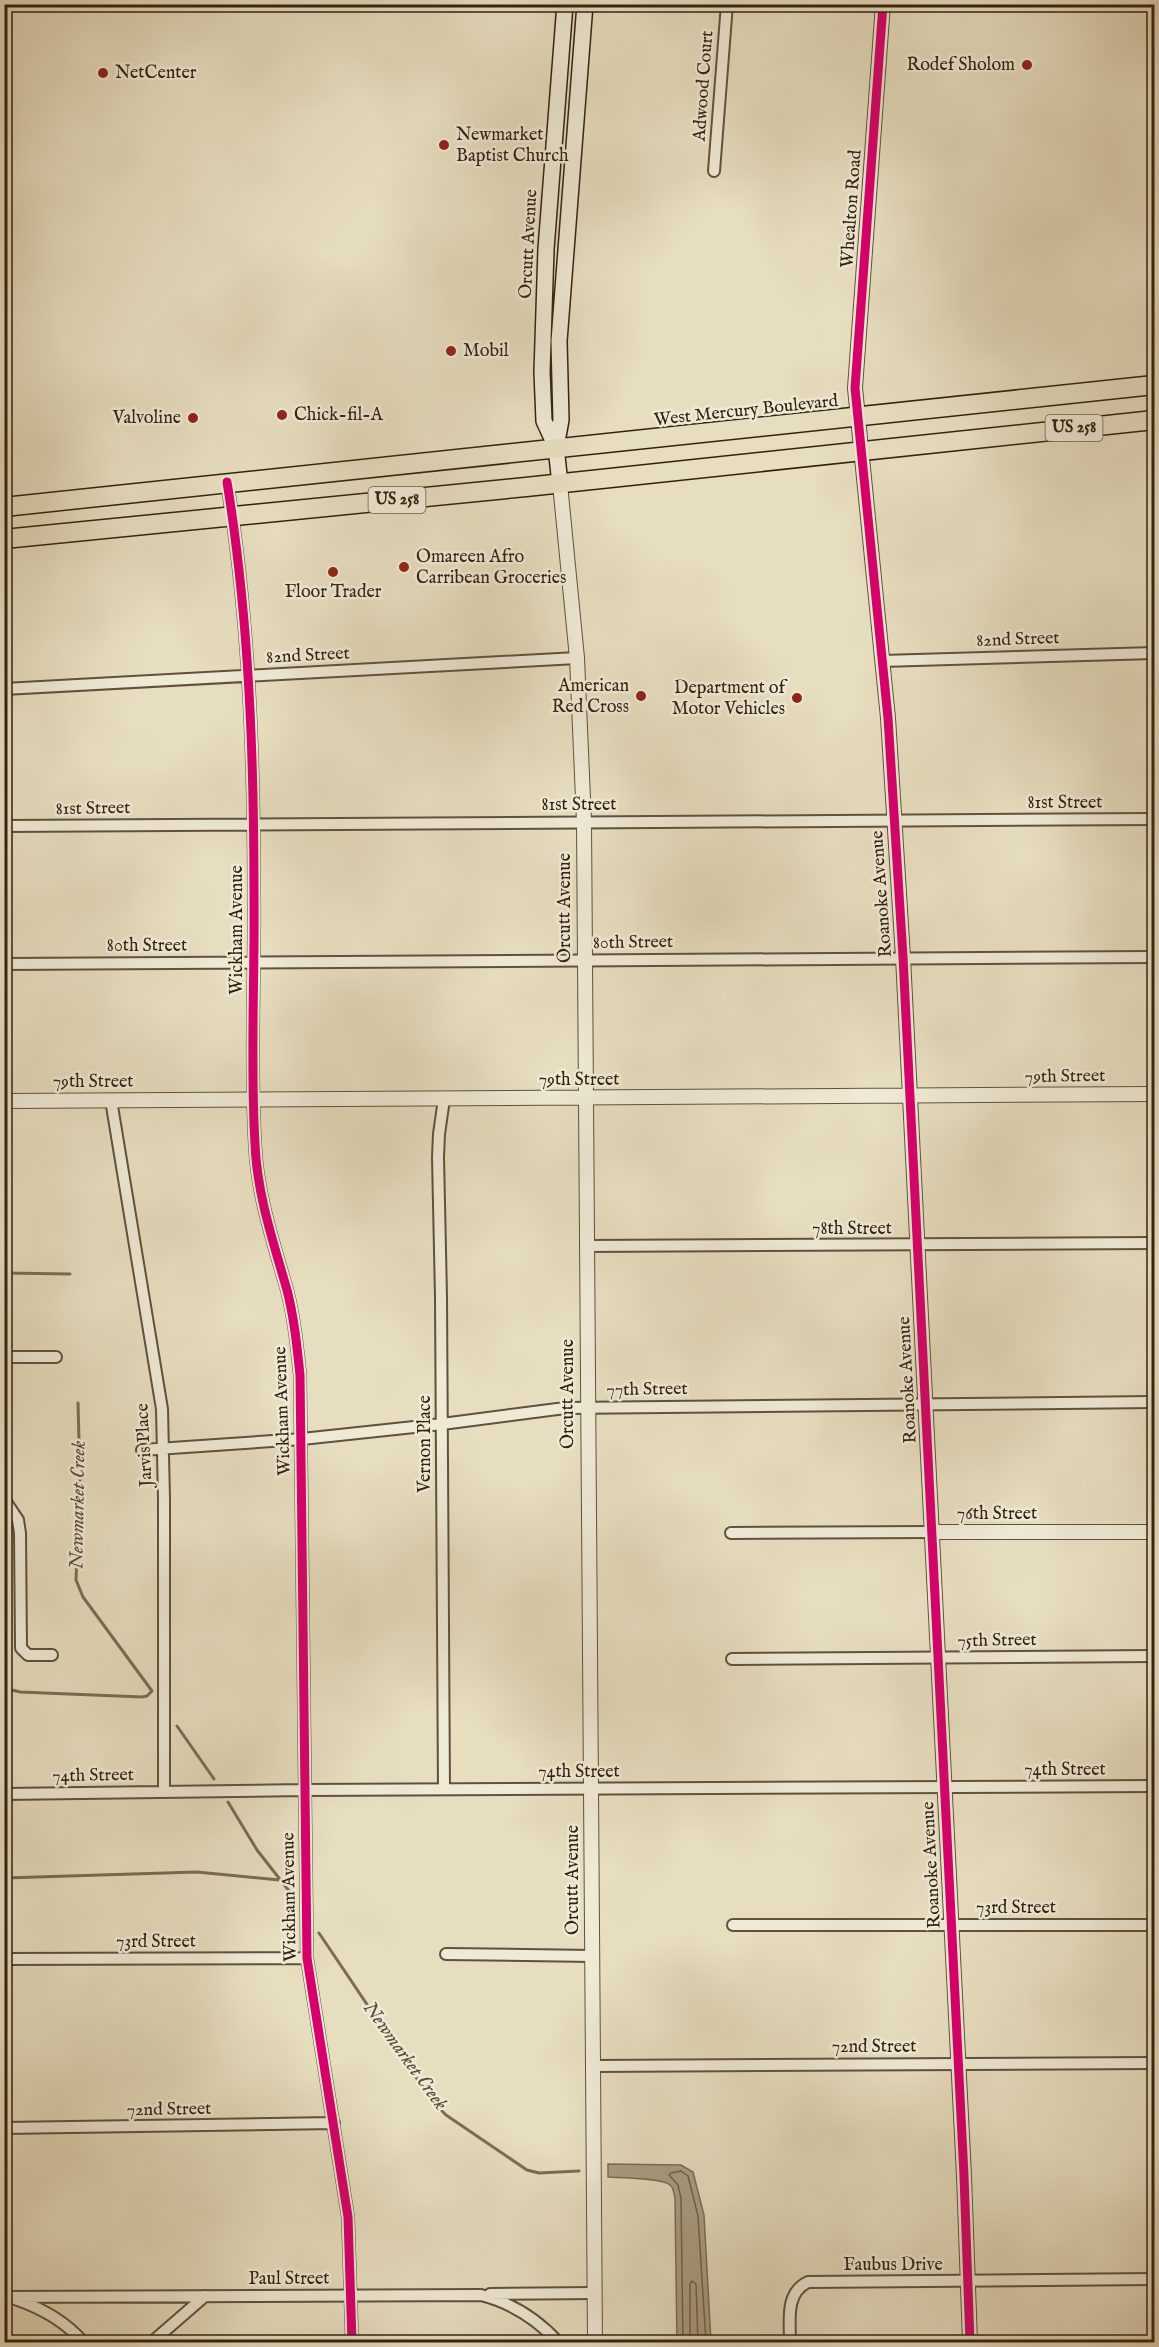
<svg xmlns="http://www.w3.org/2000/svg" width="1159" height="2347" viewBox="0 0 1159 2347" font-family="'IM FELL English',serif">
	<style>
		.water { fill: #aa9e84; stroke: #7a6c56; stroke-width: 1.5 }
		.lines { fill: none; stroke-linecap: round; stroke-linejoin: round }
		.shore { stroke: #6e604a; stroke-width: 1.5 }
		.stream { stroke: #7a6c56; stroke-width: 3 }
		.minor-casing { stroke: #60513d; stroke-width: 14 }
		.tertiary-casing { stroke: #60513d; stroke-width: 16 }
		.secondary-casing { stroke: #321; stroke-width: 18 }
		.trunk-casing { stroke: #321; stroke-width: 21 }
		.minor { stroke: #efead6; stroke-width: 10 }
		.tertiary { stroke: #efead6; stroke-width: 14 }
		.secondary { stroke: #efead6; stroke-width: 15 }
		.trunk { stroke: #e7dec0; stroke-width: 18 }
		.cycleway-casing { stroke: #efead6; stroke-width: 13 }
		.cycleway { stroke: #d6006c; stroke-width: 9 }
		.poi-dot { fill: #8f2418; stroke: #efead6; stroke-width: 2 }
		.labels { text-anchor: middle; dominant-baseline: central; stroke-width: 5; stroke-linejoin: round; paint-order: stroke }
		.shield { fill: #efead6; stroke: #6b5e4c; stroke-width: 1.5 }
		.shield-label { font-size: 16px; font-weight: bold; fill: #321 }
		.poi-label { font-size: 18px; fill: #321; stroke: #efead6; text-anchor: start }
		.street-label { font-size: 18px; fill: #321; stroke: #efead6 }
		.water-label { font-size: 20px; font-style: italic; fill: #5d4d39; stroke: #efead6 }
	</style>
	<rect width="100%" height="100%" fill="#e7dec0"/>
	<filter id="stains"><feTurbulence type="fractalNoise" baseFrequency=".00333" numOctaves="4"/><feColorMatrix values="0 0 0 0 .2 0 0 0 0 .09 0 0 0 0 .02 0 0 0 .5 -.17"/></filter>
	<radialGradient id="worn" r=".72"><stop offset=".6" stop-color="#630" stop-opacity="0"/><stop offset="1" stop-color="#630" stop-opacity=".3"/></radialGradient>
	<!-- water -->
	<path class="water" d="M608 2164 681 2165 693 2172 704 2215 711 2342H677L675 2199C674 2194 674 2188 670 2185 663 2178 620 2178 608 2177Z"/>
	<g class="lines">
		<!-- shore -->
		<path class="shore" d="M683 2342 681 2198 678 2185 669 2175 671 2173 681 2171 688 2176 698 2216 706 2342
			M690 2342V2284L692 2281 696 2284 698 2342"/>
		<!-- stream -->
		<path class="stream" d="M4 1273 70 1274
			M4 1688 20 1692 142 1697 147 1696 152 1691 83 1597 76 1580 80 1480 78 1403
			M177 1726 214 1779
			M228 1802 257 1850 293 1896
			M4 1878 197 1872 279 1880
			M319 1933 432 2101 446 2115 527 2170 539 2173 579 2171"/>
		<!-- minor casing -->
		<g class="minor-casing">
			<path id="minor" d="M714 171 727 4
				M227 482C249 617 254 757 254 894 255 977 250 1061 255 1144 257 1194 273 1241 287 1290 294 1317 297 1346 300 1375L307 1958 348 2217 352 2342
				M882 661 1154 653
				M4 689 577 658
				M4 826 1154 819
				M4 964 1154 957
				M444 1099 439 1134 438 1157 441 1297 444 1789
				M111 1100 162 1409 164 1499V1792
				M586 1246 1154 1243
				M4 1357H56
				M142 1450 302 1439 442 1424 565 1408 1154 1402
				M4 1499 18 1520 20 1533 21 1648 28 1655H52
				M731 1533 932 1532
				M732 1659 1154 1656
				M4 1794 304 1790 1154 1786
				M733 1925H1154
				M446 1954 593 1956
				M4 1959 307 1958
				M593 2066 1154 2063
				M4 2128 334 2123
				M490 2294 595 2293
				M4 2297 481 2295C512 2303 537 2319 558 2342
				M15 2299C41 2308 66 2322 83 2342
				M152 2342 205 2296
				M790 2342C790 2320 785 2293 808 2282L1154 2279"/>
		</g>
		<!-- tertiary casing -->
		<g class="tertiary-casing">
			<path id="tertiary" d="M883 4 855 388 888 718 903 957 964 2176 970 2342
				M560 484 577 658 584 822 595 2342
				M4 1101 1154 1094
				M932 1532H1154"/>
		</g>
		<!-- secondary casing -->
		<g class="secondary-casing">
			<path id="secondary" d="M556 447 561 420 559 341 585 4
				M560 484 556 447 544 421 542 372 546 249 565 4"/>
		</g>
		<!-- trunk casing -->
		<g class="trunk-casing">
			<path id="trunk" d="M4 507 1154 385
				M4 539 526 487 1154 420"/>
		</g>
		<!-- minor -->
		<use href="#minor" class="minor"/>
		<!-- tertiary -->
		<use href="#tertiary" class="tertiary"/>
		<!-- secondary -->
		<use href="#secondary" class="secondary"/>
		<!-- trunk -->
		<use href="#trunk" class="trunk"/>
		<!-- cycleway casing -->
		<g class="cycleway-casing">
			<path id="cycleway" d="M883 4 855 388 888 718 903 957 964 2176 970 2342
				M227 482C249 617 254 757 254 894 255 977 250 1061 255 1144 257 1194 273 1241 287 1290 294 1317 297 1346 300 1375L307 1958 348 2217 352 2342"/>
		</g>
		<!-- cycleway -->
		<use href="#cycleway" class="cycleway"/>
	</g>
	<!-- markers -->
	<g class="poi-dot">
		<circle cx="1027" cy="65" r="6"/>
		<circle cx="103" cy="73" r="6"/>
		<circle cx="444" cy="145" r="6"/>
		<circle cx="451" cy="351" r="6"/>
		<circle cx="282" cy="415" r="6"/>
		<circle cx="193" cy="418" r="6"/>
		<circle cx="404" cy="567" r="6"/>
		<circle cx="333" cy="572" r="6"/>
		<circle cx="641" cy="696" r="6"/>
		<circle cx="797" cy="698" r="6"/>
	</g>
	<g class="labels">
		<!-- shield labels -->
		<g class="shield">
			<rect x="1045.5" y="415" width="57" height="26" rx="4.5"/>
			<rect x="368.5" y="487" width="57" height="26" rx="4.5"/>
		</g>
		<g class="shield-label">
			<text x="1074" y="428">US 258</text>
			<text x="397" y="500">US 258</text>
		</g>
		<!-- poi labels -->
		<g class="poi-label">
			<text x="1015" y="65" text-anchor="end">Rodef Sholom</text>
			<text x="115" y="73">NetCenter</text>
			<text x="456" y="135">Newmarket<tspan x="456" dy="21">Baptist Church</tspan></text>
			<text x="463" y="351">Mobil</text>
			<text x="294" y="415">Chick-fil-A</text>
			<text x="181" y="418" text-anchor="end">Valvoline</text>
			<text x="416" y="557">Omareen Afro<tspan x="416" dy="21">Carribean Groceries</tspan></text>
			<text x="333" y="592" text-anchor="middle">Floor Trader</text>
			<text x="629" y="686" text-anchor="end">American<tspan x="629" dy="21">Red Cross</tspan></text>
			<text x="785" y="688" text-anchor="end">Department of<tspan x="785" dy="21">Motor Vehicles</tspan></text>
		</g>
		<!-- street labels -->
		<g class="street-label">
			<text transform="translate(704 86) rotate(-86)">Adwood Court</text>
			<text transform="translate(852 209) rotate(-86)">Whealton Road</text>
			<text transform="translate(529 244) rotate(-87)">Orcutt Avenue</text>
			<text transform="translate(746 411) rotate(-6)">West Mercury Boulevard</text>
			<text transform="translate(1018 640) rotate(-2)">82nd Street</text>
			<text transform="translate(308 656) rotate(-3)">82nd Street</text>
			<text x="1065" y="803">81st Street</text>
			<text x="579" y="805">81st Street</text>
			<text transform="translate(93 809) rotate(-1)">81st Street</text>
			<text transform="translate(882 894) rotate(-94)">Roanoke Avenue</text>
			<text transform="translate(565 908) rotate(-90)">Orcutt Avenue</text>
			<text transform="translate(237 930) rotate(-90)">Wickham Avenue</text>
			<text transform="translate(633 943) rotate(-1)">80th Street</text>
			<text x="147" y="946">80th Street</text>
			<text transform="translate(1065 1077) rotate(-1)">79th Street</text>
			<text x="579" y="1080">79th Street</text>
			<text x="93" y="1082">79th Street</text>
			<text x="852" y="1229">78th Street</text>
			<text transform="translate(908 1380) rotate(-93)">Roanoke Avenue</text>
			<text transform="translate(647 1390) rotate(-1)">77th Street</text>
			<text transform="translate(568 1394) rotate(-90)">Orcutt Avenue</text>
			<text transform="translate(283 1411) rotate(-92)">Wickham Avenue</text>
			<text transform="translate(425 1444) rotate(-90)">Vernon Place</text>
			<text transform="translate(145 1445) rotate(-93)">Jarvis Place</text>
			<text x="997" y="1514">76th Street</text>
			<text transform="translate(997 1641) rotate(-1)">75th Street</text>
			<text x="1065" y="1770">74th Street</text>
			<text x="579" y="1772">74th Street</text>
			<text transform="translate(93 1776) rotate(-1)">74th Street</text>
			<text transform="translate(932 1865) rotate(-93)">Roanoke Avenue</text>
			<text transform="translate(573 1880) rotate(-90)">Orcutt Avenue</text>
			<text transform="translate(290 1897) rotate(-91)">Wickham Avenue</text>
			<text x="1016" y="1908">73rd Street</text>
			<text x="156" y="1942">73rd Street</text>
			<text x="874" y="2047">72nd Street</text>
			<text transform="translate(169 2110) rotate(-1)">72nd Street</text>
			<text x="893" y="2265">Faubus Drive</text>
			<text x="289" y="2279">Paul Street</text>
		</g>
		<!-- water labels -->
		<g class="water-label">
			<text transform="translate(78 1505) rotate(-89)">Newmarket Creek</text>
			<text transform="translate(405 2056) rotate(54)">Newmarket Creek</text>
		</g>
	</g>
	<!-- margin -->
	<rect width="1159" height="2347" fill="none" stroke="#e7dec0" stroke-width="24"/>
	<rect x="6" y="6" width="1147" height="2335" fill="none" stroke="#321" stroke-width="3"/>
	<rect x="12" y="12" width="1135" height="2323" fill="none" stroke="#321" stroke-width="1.5"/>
	<rect width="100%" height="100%" filter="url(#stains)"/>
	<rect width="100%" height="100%" fill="url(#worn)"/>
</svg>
